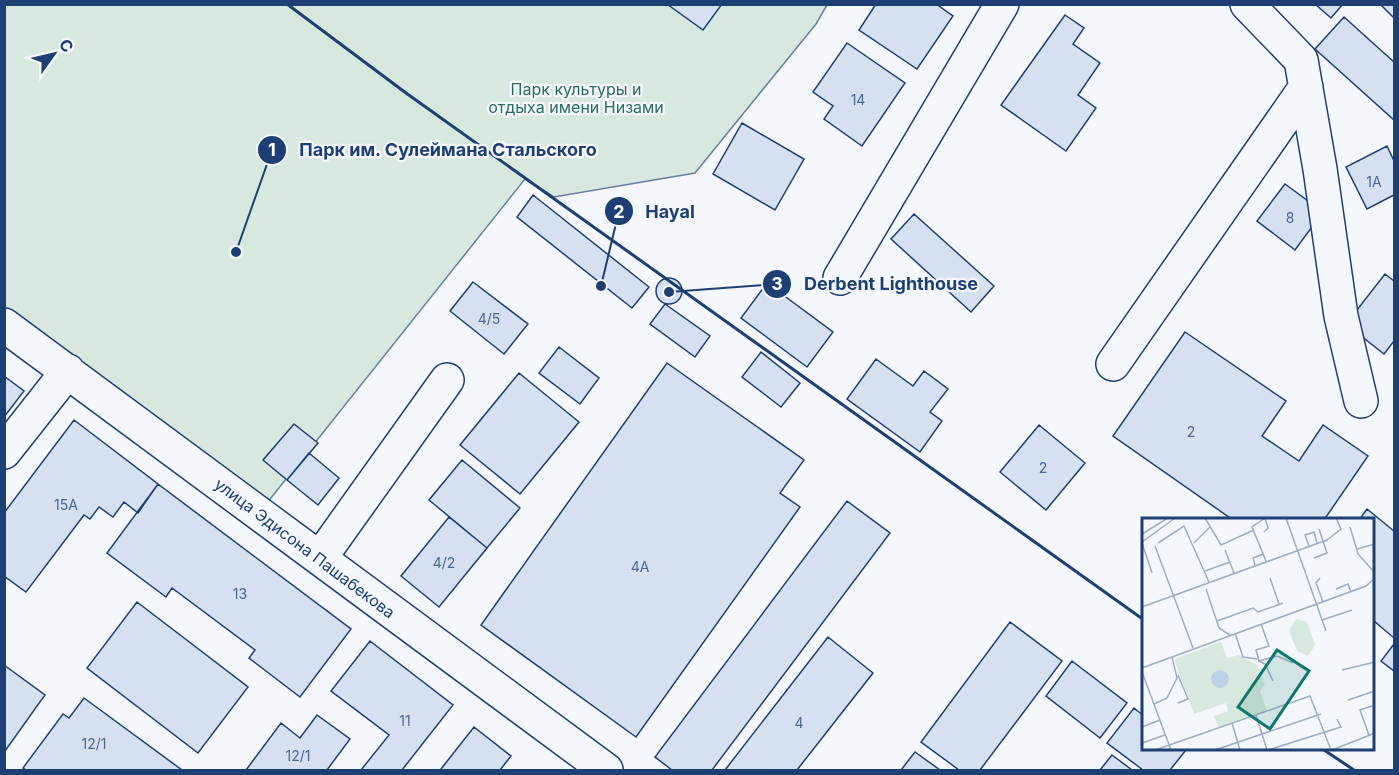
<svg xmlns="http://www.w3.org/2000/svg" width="1399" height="775" viewBox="0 0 1399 775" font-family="Inter,sans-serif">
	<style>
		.green { fill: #d7e8df; stroke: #687fa3; stroke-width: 1.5 }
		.building { fill: #d5e0f0; stroke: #1d3f73; stroke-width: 1.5 }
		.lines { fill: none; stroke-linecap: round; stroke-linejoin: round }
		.minor-casing { stroke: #1d3f73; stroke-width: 36 }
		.minor { stroke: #f4f7fb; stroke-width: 33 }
		.wall { stroke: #1d3f73; stroke-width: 3 }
		.labels { text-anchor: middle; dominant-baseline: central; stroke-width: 4.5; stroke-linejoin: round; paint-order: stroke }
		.number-label { font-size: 14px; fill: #4b6792 }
		.park-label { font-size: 16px; fill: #2c6c60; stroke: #f4f7fb }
		.street-label { font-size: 16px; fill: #1d3f73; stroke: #f4f7fb }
		.inset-road { fill: none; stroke: #9eadc5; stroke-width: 1.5 }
		.view { fill: #0f766e; fill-opacity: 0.15; stroke: #0f766e; stroke-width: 3 }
		.inset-edge { fill: none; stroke: #1d3f73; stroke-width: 3 }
		.leader { fill: none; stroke: #1d3f73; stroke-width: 2 }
		.callout-dot { fill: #1d3f73; stroke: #f4f7fb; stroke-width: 2 }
		.mark-label { font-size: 18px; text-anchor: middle; font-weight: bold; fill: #fff }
		.callout-label { font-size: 18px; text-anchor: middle; font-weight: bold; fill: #1d3f73; stroke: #f4f7fb; stroke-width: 4.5; stroke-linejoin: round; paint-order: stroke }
	</style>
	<rect width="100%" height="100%" fill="#f4f7fb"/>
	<!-- green -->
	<path class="green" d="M5 5H827L816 24 695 173 554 197 525 179 259 513 5 325Z"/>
	<!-- building -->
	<path class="building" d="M667 4H722L703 30Z
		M876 4H936L953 16 917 69 859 30Z
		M1315 4H1343L1331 18Z
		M1380 4H1394V18Z
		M1065 15 1084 28 1073 44 1100 63 1078 95 1096 108 1066 151 1001 105Z
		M1344 17 1394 62V120L1315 49Z
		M847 43 905 83 862 146 824 119 833 106 813 92Z
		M742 123 804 159 775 210 713 174Z
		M1387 146 1394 161V195L1367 209 1346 167Z
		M1285 184 1323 212 1295 250 1257 221Z
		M533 195 649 287 632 308 517 217Z
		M914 214 994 286 971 312 891 239Z
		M1385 274 1394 281V341L1384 354 1346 324Z
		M656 291a13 13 0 1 1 26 0a13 13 0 1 1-26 0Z
		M473 282 528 324 504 354 450 311Z
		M767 283 833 332 807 367 741 318Z
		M665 304 710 336 695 357 650 324Z
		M1185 332 1286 401 1262 436 1299 461 1323 425 1368 456 1324 520H1233L1113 436Z
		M559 347 599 378 580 404 539 373Z
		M761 352 800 383 781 407 742 377Z
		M876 359 913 386 924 371 948 389 930 412 942 421 920 452 847 399Z
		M667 363 804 460 780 493 800 507 636 737 481 625Z
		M519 373 579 422 520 494 460 445Z
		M4 376 24 391 4 417Z
		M74 420 158 484 138 513 124 502 113 517 99 507 90 519 84 515 26 592 4 576V513Z
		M294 424 318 443 287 480 263 460Z
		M1039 425 1085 463 1046 510 1000 472Z
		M309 453 339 478 318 505 287 480Z
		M462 460 520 508 487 548 429 500Z
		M158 484 351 629 300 697 249 658 255 650 172 588 166 597 107 553Z
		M847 501 890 533 712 770H672L655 757Z
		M1367 509 1394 531V638L1374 621V520H1359Z
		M449 517 487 548 439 607 401 576Z
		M137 602 248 687 198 753 87 668Z
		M1010 622 1062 661 980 770H959L921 742Z
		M828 637 873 673 797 770H725Z
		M370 641 453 705 402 770H361L389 735 331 691Z
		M1394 644V671L1381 661Z
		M1072 661 1127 703 1100 738 1046 696Z
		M4 665 45 695 5 751H4Z
		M84 698 182 770H26L23 768 63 714 69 718Z
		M1134 708 1144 716V750H1186L1170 770H1143L1107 743Z
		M317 715 350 739 327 770H246L281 723 300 738Z
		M474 727 511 756 500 770H443L441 769Z
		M915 752 940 770H901Z
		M1112 755 1132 770H1100Z"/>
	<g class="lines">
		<!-- minor casing -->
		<g class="minor-casing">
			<path id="minor" d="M1247 4 1301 60 1320 169 1341 316 1361 401
				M840 278 1002 4
				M4 325 606 770
				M1113 364 1306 87
				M4 452 68 371
				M320 558 447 380"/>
		</g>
		<!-- minor -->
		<use href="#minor" class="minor"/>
		<!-- wall -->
		<path class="wall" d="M287 4 406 93 1144 620
			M1324 750 1354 770"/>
	</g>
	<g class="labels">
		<!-- number labels -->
		<g class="number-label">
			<text x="858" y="99">14</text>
			<text x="1374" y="181">1А</text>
			<text x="1290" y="217">8</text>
			<text x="489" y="318">4/5</text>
			<text x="1191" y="431">2</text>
			<text x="1043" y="467">2</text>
			<text x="66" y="504">15А</text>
			<text x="444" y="562">4/2</text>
			<text x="640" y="566">4А</text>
			<text x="240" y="593">13</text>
			<text x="405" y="720">11</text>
			<text x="799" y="722">4</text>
			<text x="94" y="743">12/1</text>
			<text x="298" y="755">12/1</text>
		</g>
		<!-- park labels -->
		<g class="park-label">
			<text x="576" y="89">Парк культуры и<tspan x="576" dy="18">отдыха имени Низами</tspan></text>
		</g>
		<!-- street labels -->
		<g class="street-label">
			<text transform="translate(305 548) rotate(37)">улица Эдисона Пашабекова</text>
		</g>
	</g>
	<!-- overview -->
	<g transform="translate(1142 518)">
		<rect width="232" height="232" fill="#f4f7fb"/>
		<path d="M154 101 165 104 173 127 166 138 155 133 147 112ZM79 124 85 140 97 137 116 148 123 166 118 173 125 193 77 210 72 198 86 193 84 185 52 196 32 141Z" fill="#d7e8df"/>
		<path d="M69 161a9 9 0 1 1 18 0a9 9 0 1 1-18 0Z" fill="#bed0e5"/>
		<path class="inset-road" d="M63 0 79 27 112 12M144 0 184 113M208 9 216 36 233 55M122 14 126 10 123 0 110 9 124 43M0 16 26 0M0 24 33 0M0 25 10 55M16 25 42 8 67 64M52 25 68 9M13 28 51 130M167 28 163 17 172 14 175 25M215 31 233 26M83 32 92 55M172 40 185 35 177 11M113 47 111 40 121 36M63 53 88 44M128 60 137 86M178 60 174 65 181 84M64 71 77 110 88 117M194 71 206 66 209 74M0 89 185 22 199 11 194 0M180 102 210 92M75 103 111 90 116 94 141 85M119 106 127 128 114 132 117 143 135 138 151 145M93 115 101 139 115 141M117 143 123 146 131 163M0 150 224 68 233 60M200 152 233 144M0 154 29 232M36 157 46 181 36 185M206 182 233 173M12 186 25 180 35 160 30 139M114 197 125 232M90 205 98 232M0 209 18 202M227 217 218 192 233 187M0 225 23 217M13 232 168 178 189 232M73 232 179 196M126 232 199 209 195 201M190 232 233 215"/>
		<path class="view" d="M135 132 167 153 128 211 96 189Z"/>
		<rect width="232" height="232" class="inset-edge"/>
	</g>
	<!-- callouts -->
	<path class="leader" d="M236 252L272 150M601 286L619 211M669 292L777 284"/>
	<g class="callout-dot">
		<circle cx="236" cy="252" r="6"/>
		<circle cx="601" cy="286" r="6"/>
		<circle cx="669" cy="292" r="6"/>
		<circle cx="272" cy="150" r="15"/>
		<circle cx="619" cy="211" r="15"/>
		<circle cx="777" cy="284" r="15"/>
	</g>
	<g class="mark-label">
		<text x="272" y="156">1</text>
		<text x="619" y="218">2</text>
		<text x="777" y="290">3</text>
	</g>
	<g class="callout-label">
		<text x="448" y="156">Парк им. Сулеймана Стальского</text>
		<text x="670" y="218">Hayal</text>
		<text x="891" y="290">Derbent Lighthouse</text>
	</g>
	<!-- border -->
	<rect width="1399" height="775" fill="none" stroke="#1d3f73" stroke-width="12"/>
	<!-- north arrow -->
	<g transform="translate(54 54) rotate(56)" stroke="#f4f7fb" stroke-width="4.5" paint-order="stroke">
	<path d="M0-4.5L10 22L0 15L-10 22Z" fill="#1d3f73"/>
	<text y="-9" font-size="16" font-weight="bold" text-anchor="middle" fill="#1d3f73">С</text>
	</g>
</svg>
